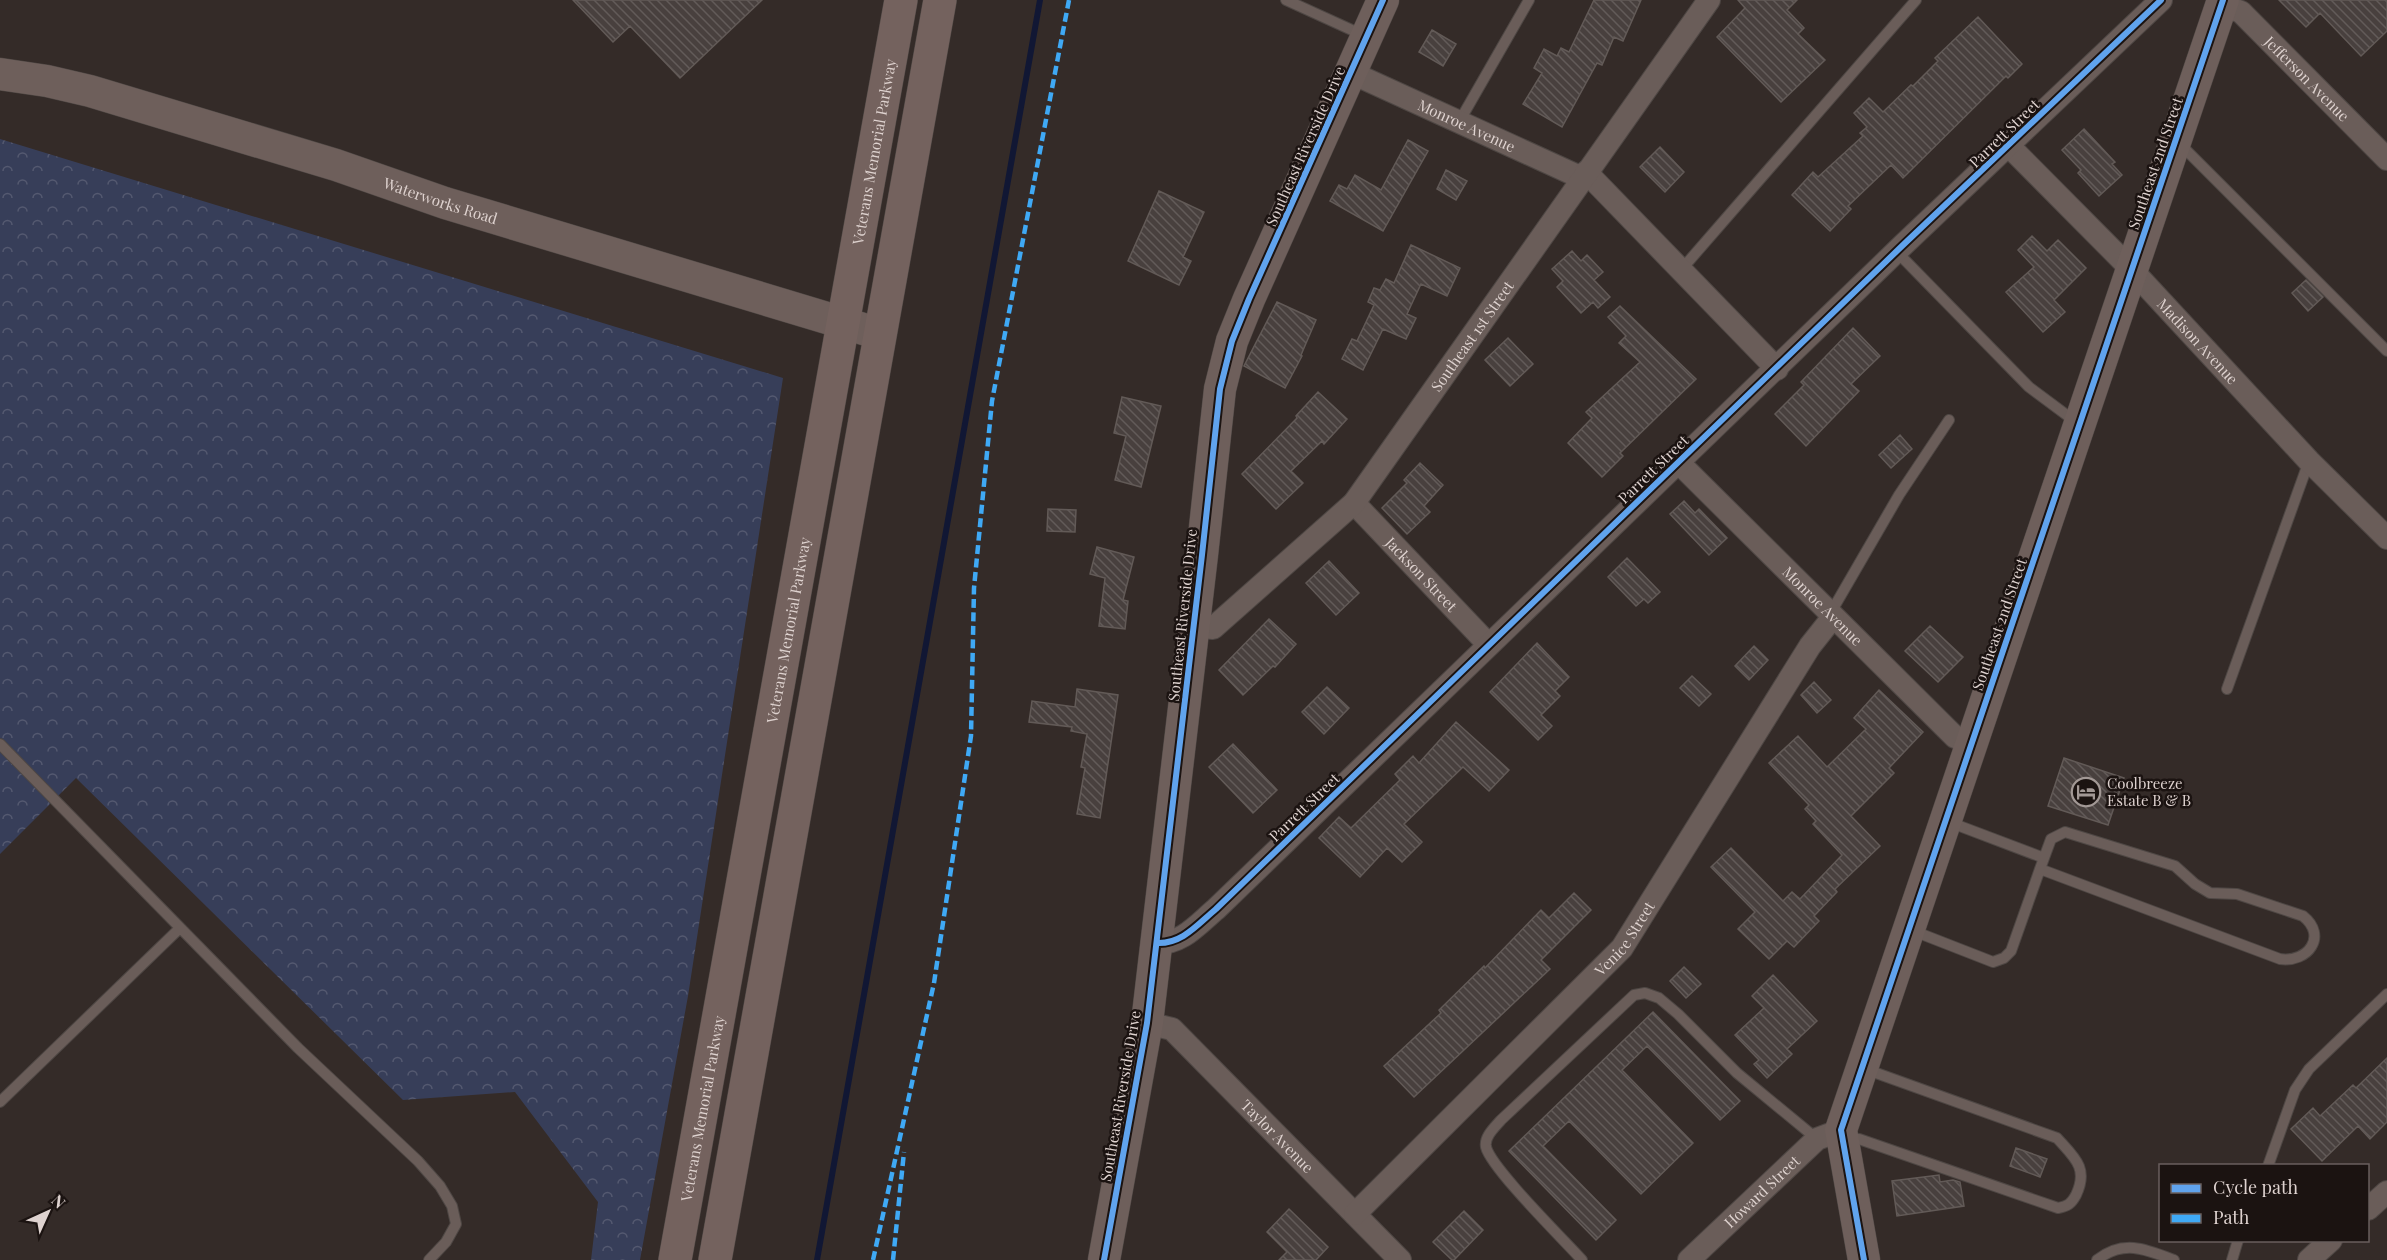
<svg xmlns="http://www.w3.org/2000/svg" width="2387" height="1260" viewBox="0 0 2387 1260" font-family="'Playfair Display',serif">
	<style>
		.forest { fill: url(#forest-crowns) }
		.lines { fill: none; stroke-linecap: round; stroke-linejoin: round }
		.stream { stroke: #111734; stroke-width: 6 }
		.building { fill: url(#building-back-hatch); stroke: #625a57; stroke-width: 1.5 }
		.lane-casing { stroke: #4e4744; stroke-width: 12 }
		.street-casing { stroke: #4e4744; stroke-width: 24 }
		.secondary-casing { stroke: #4e4744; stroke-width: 33 }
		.highway-casing { stroke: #4e4744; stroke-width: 34 }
		.lane { stroke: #6a5d59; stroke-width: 10 }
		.street { stroke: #6a5d59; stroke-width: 22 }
		.secondary { stroke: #6e5f5b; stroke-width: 32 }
		.highway { stroke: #74625e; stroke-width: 33 }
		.quiet { stroke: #3fa9f5; stroke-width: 4.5; stroke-dasharray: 9 4.5; stroke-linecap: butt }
		.cycleway-casing { stroke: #1b1311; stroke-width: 10 }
		.cycleway { stroke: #60a3ed; stroke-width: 6 }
		.labels { text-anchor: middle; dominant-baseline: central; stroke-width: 5; stroke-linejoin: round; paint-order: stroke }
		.street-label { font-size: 15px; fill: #ded2cf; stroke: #1b1311 }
		.poi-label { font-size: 15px; fill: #ded2cf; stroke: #1b1311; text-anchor: start }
	</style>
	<defs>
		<pattern id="forest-crowns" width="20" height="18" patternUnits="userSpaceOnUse" patternTransform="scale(1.5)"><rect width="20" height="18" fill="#373e59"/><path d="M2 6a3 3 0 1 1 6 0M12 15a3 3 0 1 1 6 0" fill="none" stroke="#545970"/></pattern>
		<pattern id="building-back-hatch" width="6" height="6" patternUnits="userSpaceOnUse" patternTransform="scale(1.5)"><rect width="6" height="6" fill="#48403e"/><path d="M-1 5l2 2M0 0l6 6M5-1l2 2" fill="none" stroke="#625b59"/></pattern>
	</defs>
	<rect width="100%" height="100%" fill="#342b28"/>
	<!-- forest -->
	<path class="forest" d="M0 139 783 378 688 996 640 1260H591L598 1202 515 1092 403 1100 76 778 0 854Z"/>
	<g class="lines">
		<!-- stream -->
		<path class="stream" d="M817 1260 1040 0"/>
	</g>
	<!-- building -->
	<path class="building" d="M573 0H762L680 78 630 26 613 42Z
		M1594 0H1641L1623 41 1614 37 1602 65 1597 63 1562 127 1523 104 1542 73 1534 68 1544 49 1557 56 1561 48 1569 52Z
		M1738 0H1797L1787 10 1804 28 1798 34 1825 60 1781 102 1717 37 1745 8Z
		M2279 0H2387V31L2361 56 2320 13 2306 27Z
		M1978 17 2022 64 2008 78 2006 76 1903 178 1891 165 1848 206 1851 209 1830 231 1792 195 1813 172 1818 177 1863 136 1860 133 1867 127 1854 113 1869 98 1883 112 1911 85 1913 86 1938 61 1935 58Z
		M1432 30 1456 44 1443 66 1419 52Z
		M2084 129 2115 162 2112 164 2122 175 2099 196 2078 173 2081 170 2062 150Z
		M1408 140 1428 151 1383 231 1330 201 1339 185 1347 189 1355 175 1381 190Z
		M1660 147 1684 172 1665 192 1640 167Z
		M1446 170 1467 181 1456 200 1437 189Z
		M1159 191 1204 212 1183 257 1191 261 1179 285 1128 261Z
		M2032 236 2047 251 2058 240 2086 268 2054 300 2065 312 2043 332 2006 292 2034 267 2018 250Z
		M1411 245 1460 268 1447 296 1421 284 1407 314 1416 318 1406 339 1383 329 1363 370 1342 359 1352 339 1357 341 1374 305 1368 302 1374 288 1380 290 1386 279 1394 283Z
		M1572 251 1581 261 1587 255 1603 272 1594 280 1610 297 1598 308 1593 302 1581 313 1557 287 1563 281 1552 269Z
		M2306 280 2323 297 2308 311 2292 293Z
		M1277 302 1316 320 1301 355 1302 356 1285 388 1244 366Z
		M1620 306 1696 379 1620 453 1623 456 1602 477 1568 443 1592 418 1586 412 1640 362 1619 343 1626 336 1608 317Z
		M1853 328 1880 356 1851 384 1859 391 1806 446 1775 414 1804 385 1801 382Z
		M1508 338 1533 364 1510 386 1485 360Z
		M1318 392 1347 419 1324 444 1322 441 1291 471 1303 483 1276 509 1242 474 1297 418 1296 416Z
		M1122 397 1161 406 1141 487 1115 480 1126 436 1114 433Z
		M1900 435 1912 449 1891 468 1879 455Z
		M1420 463 1443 485 1424 506 1430 512 1407 534 1382 508 1407 483 1404 480Z
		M1684 501 1695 513 1699 509 1727 538 1709 555 1670 514Z
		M1048 509 1076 510 1075 532 1047 531Z
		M1097 547 1134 557 1123 600 1128 601 1125 629 1099 626 1105 578 1090 574Z
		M1627 558 1660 592 1648 603 1644 599 1636 606 1608 577Z
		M1329 561 1359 593 1336 615 1306 583Z
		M1269 619 1296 644 1275 667 1273 666 1243 695 1219 670Z
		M1930 626 1963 657 1938 682 1905 651Z
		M1537 643 1569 677 1555 691 1560 696 1541 715 1552 726 1538 740 1490 692Z
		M1754 646 1768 660 1749 680 1735 666Z
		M1692 676 1711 694 1699 706 1680 688Z
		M1814 682 1831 700 1817 713 1801 695Z
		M1327 687 1349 708 1324 734 1302 712Z
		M1077 689 1118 695 1100 818 1077 814 1085 768 1081 767 1087 734 1071 731 1072 727 1029 722 1032 701 1075 707Z
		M1879 690 1923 732 1889 768 1894 773 1851 816 1880 846 1835 889 1837 892 1814 916 1819 921 1794 947 1787 941 1769 959 1738 929 1755 912 1711 867 1731 848 1783 901 1792 892 1800 899 1842 855 1813 824 1816 821 1805 809 1809 805 1769 763 1798 736 1827 767 1866 729 1854 718Z
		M1456 722 1509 770 1489 791 1463 767 1404 824 1422 842 1402 862 1387 848 1360 877 1319 838 1339 817 1351 828 1400 780 1395 774 1413 756 1419 763Z
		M1233 744 1277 790 1253 813 1209 767Z
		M2064 758 2124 778 2108 825 2048 806Z
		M1574 893 1591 910 1541 960 1550 969 1414 1097 1384 1066 1441 1013 1439 1010 1484 966 1485 968 1541 910 1549 918Z
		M1684 967 1701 984 1686 998 1670 981Z
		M1773 975 1817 1021 1787 1049 1792 1054 1767 1078 1754 1064 1759 1060 1735 1035 1764 1008 1752 996Z
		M1653 1012 1740 1101 1720 1120 1647 1046 1622 1070 1693 1143 1641 1194 1569 1121 1543 1146 1616 1220 1596 1240 1509 1151Z
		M2387 1058V1122L2370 1139 2358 1126 2322 1161 2291 1129 2313 1108 2320 1116 2353 1085 2356 1088Z
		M2016 1148 2047 1159 2040 1177 2010 1166Z
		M1939 1175 1940 1182 1953 1180 1960 1182 1964 1206 1897 1216 1892 1181Z
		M1289 1209 1328 1247 1316 1260H1279L1287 1252 1267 1232Z
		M1464 1211 1483 1230 1454 1260H1452L1433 1242Z"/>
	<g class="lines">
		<!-- lane casing -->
		<g class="lane-casing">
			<path id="lane" d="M1286 0 1365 36
				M1459 122 1529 0
				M2178 142 2387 351
				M1896 251 2029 387 2076 422
				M1681 270 1916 0
				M1830 614 1899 495 1949 420
				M2227 689 2309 461
				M0 744 298 1048 418 1161 440 1186 452 1206 456 1224 446 1242 429 1260
				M2040 869 2280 959C2308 963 2328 936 2303 916L2237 894 2210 893 2195 884 2175 866 2065 832 2051 839 2044 858
				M1911 930 1993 962 2004 958 2011 951 2040 869 2044 858 1949 822
				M0 1102 180 928
				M1846 1139H1859L2058 1208C2068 1206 2071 1204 2076 1195 2089 1168 2074 1157 2057 1138L1865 1069
				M2268 1166 2295 1090 2309 1069 2387 994
				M1582 1260C1564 1240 1491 1168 1486 1147 1484 1137 1494 1128 1501 1120L1634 995 1645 993 1659 998 1678 1014 1737 1073 1817 1139
				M2097 1260C2123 1239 2146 1249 2174 1260
				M2232 1260 2238 1240"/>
		</g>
		<!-- street casing -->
		<g class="street-casing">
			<g id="street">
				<path id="s1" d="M2222 5 2241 12 2387 159"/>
				<path id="s2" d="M1352 73 1582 178"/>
				<path id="s3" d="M2008 145 2132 270 2309 461 2387 538"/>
				<path d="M1586 172 1777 369"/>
				<path id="s4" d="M1678 462 1955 737 1972 743"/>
				<path id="s5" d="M1354 503 1488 644"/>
				<path id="s6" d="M1194 626 1213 628 1354 503 1709 0"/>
				<path d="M1157 943C1182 944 1197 925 1216 909L1902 246 2161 0"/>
				<path id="s7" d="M1147 1023 1172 1029 1400 1260"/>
				<path d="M2368 1209 2387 1192"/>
				<path id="s8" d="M1355 1214 1622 948 1810 646 1833 617"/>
				<path id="s9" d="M1689 1260 1817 1139 1841 1130"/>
				<path d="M2309 1260 2331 1240"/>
			</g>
		</g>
		<!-- secondary casing -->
		<g class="secondary-casing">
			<g id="secondary">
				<path id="s10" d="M0 74 47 81 90 91 336 165 445 203 880 334"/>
				<path d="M1104 1260 1147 1023 1202 555 1220 389 1232 341 1249 299 1383 0"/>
				<path d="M1864 1260 1841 1130 2223 0"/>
			</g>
		</g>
		<!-- highway casing -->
		<g class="highway-casing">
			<g id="highway">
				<path id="s11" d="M675 1260 901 0"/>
				<path d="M715 1260 940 0"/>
			</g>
		</g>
		<!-- lane -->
		<use href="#lane" class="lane"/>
		<!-- street -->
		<use href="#street" class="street"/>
		<!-- secondary -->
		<use href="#secondary" class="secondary"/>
		<!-- highway -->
		<use href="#highway" class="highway"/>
		<!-- quiet -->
		<path class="quiet" d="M873 1260 934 983 971 736 974 588 992 401 1069 0
			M893 1260 904 1152"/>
		<!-- cycleway casing -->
		<g class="cycleway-casing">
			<path id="cycleway" d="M1157 943C1182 944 1197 925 1216 909L1902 246 2161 0
				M1104 1260 1147 1023 1202 555 1220 389 1232 341 1249 299 1383 0
				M1864 1260 1841 1130 2223 0"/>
		</g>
		<!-- cycleway -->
		<use href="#cycleway" class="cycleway"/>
	</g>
	<!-- icons -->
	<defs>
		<g id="hotel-ring" transform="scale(1.5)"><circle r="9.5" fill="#1b1311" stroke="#a29895" stroke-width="1.5"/><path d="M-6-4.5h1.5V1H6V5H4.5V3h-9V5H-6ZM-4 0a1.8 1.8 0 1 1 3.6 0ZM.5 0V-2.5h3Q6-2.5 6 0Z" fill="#a29895"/></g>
	</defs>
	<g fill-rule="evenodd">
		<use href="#hotel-ring" x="2086" y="792"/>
	</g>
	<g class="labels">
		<!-- street labels -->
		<g class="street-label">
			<text stroke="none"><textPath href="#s1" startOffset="114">Jefferson Avenue</textPath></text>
			<text stroke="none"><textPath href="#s2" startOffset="126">Monroe Avenue</textPath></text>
			<text transform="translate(2004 133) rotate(-44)">Parrett Street</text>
			<text transform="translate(1305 146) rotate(-66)">Southeast Riverside Drive</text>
			<text stroke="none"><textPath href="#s11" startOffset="1126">Veterans Memorial Parkway</textPath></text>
			<text transform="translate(2155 163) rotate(-71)">Southeast 2nd Street</text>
			<text stroke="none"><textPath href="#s10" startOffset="459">Waterworks Road</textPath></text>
			<text stroke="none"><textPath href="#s6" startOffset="412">Southeast 1st Street</textPath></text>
			<text stroke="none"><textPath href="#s3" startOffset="273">Madison Avenue</textPath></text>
			<text transform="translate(1653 469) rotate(-44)">Parrett Street</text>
			<text stroke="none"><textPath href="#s5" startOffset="98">Jackson Street</textPath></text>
			<text stroke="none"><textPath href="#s4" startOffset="204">Monroe Avenue</textPath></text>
			<text transform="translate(1182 615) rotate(-84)">Southeast Riverside Drive</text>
			<text transform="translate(1999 624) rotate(-71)">Southeast 2nd Street</text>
			<text stroke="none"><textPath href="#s11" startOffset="640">Veterans Memorial Parkway</textPath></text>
			<text transform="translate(1304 807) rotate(-44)">Parrett Street</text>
			<text stroke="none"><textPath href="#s8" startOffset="386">Venice Street</textPath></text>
			<text transform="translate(1120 1096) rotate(-80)">Southeast Riverside Drive</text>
			<text stroke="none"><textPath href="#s11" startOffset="154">Veterans Memorial Parkway</textPath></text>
			<text stroke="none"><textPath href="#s7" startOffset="176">Taylor Avenue</textPath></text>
			<text stroke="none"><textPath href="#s9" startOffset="100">Howard Street</textPath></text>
		</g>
		<!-- poi labels -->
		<g class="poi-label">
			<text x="2107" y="783">Coolbreeze<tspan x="2107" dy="17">Estate B &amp; B</tspan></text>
		</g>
	</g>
	<!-- legend -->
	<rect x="2159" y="1164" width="210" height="78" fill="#1b1311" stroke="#695f5d" stroke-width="1.5"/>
	<rect x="2171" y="1184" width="30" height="9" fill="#60a3ed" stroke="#695f5d" stroke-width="1.5"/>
	<text x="2213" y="1194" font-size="18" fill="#ded2cf">Cycle path</text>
	<rect x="2171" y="1214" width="30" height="9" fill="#3fa9f5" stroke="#695f5d" stroke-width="1.5"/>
	<text x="2213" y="1224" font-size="18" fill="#ded2cf">Path</text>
	<!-- north arrow -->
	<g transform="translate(48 1212) rotate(45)" stroke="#1b1311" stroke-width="4.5" paint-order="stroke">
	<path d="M0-4.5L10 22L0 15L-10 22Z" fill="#ded2cf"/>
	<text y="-9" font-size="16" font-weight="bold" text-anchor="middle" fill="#ded2cf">N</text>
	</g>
</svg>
